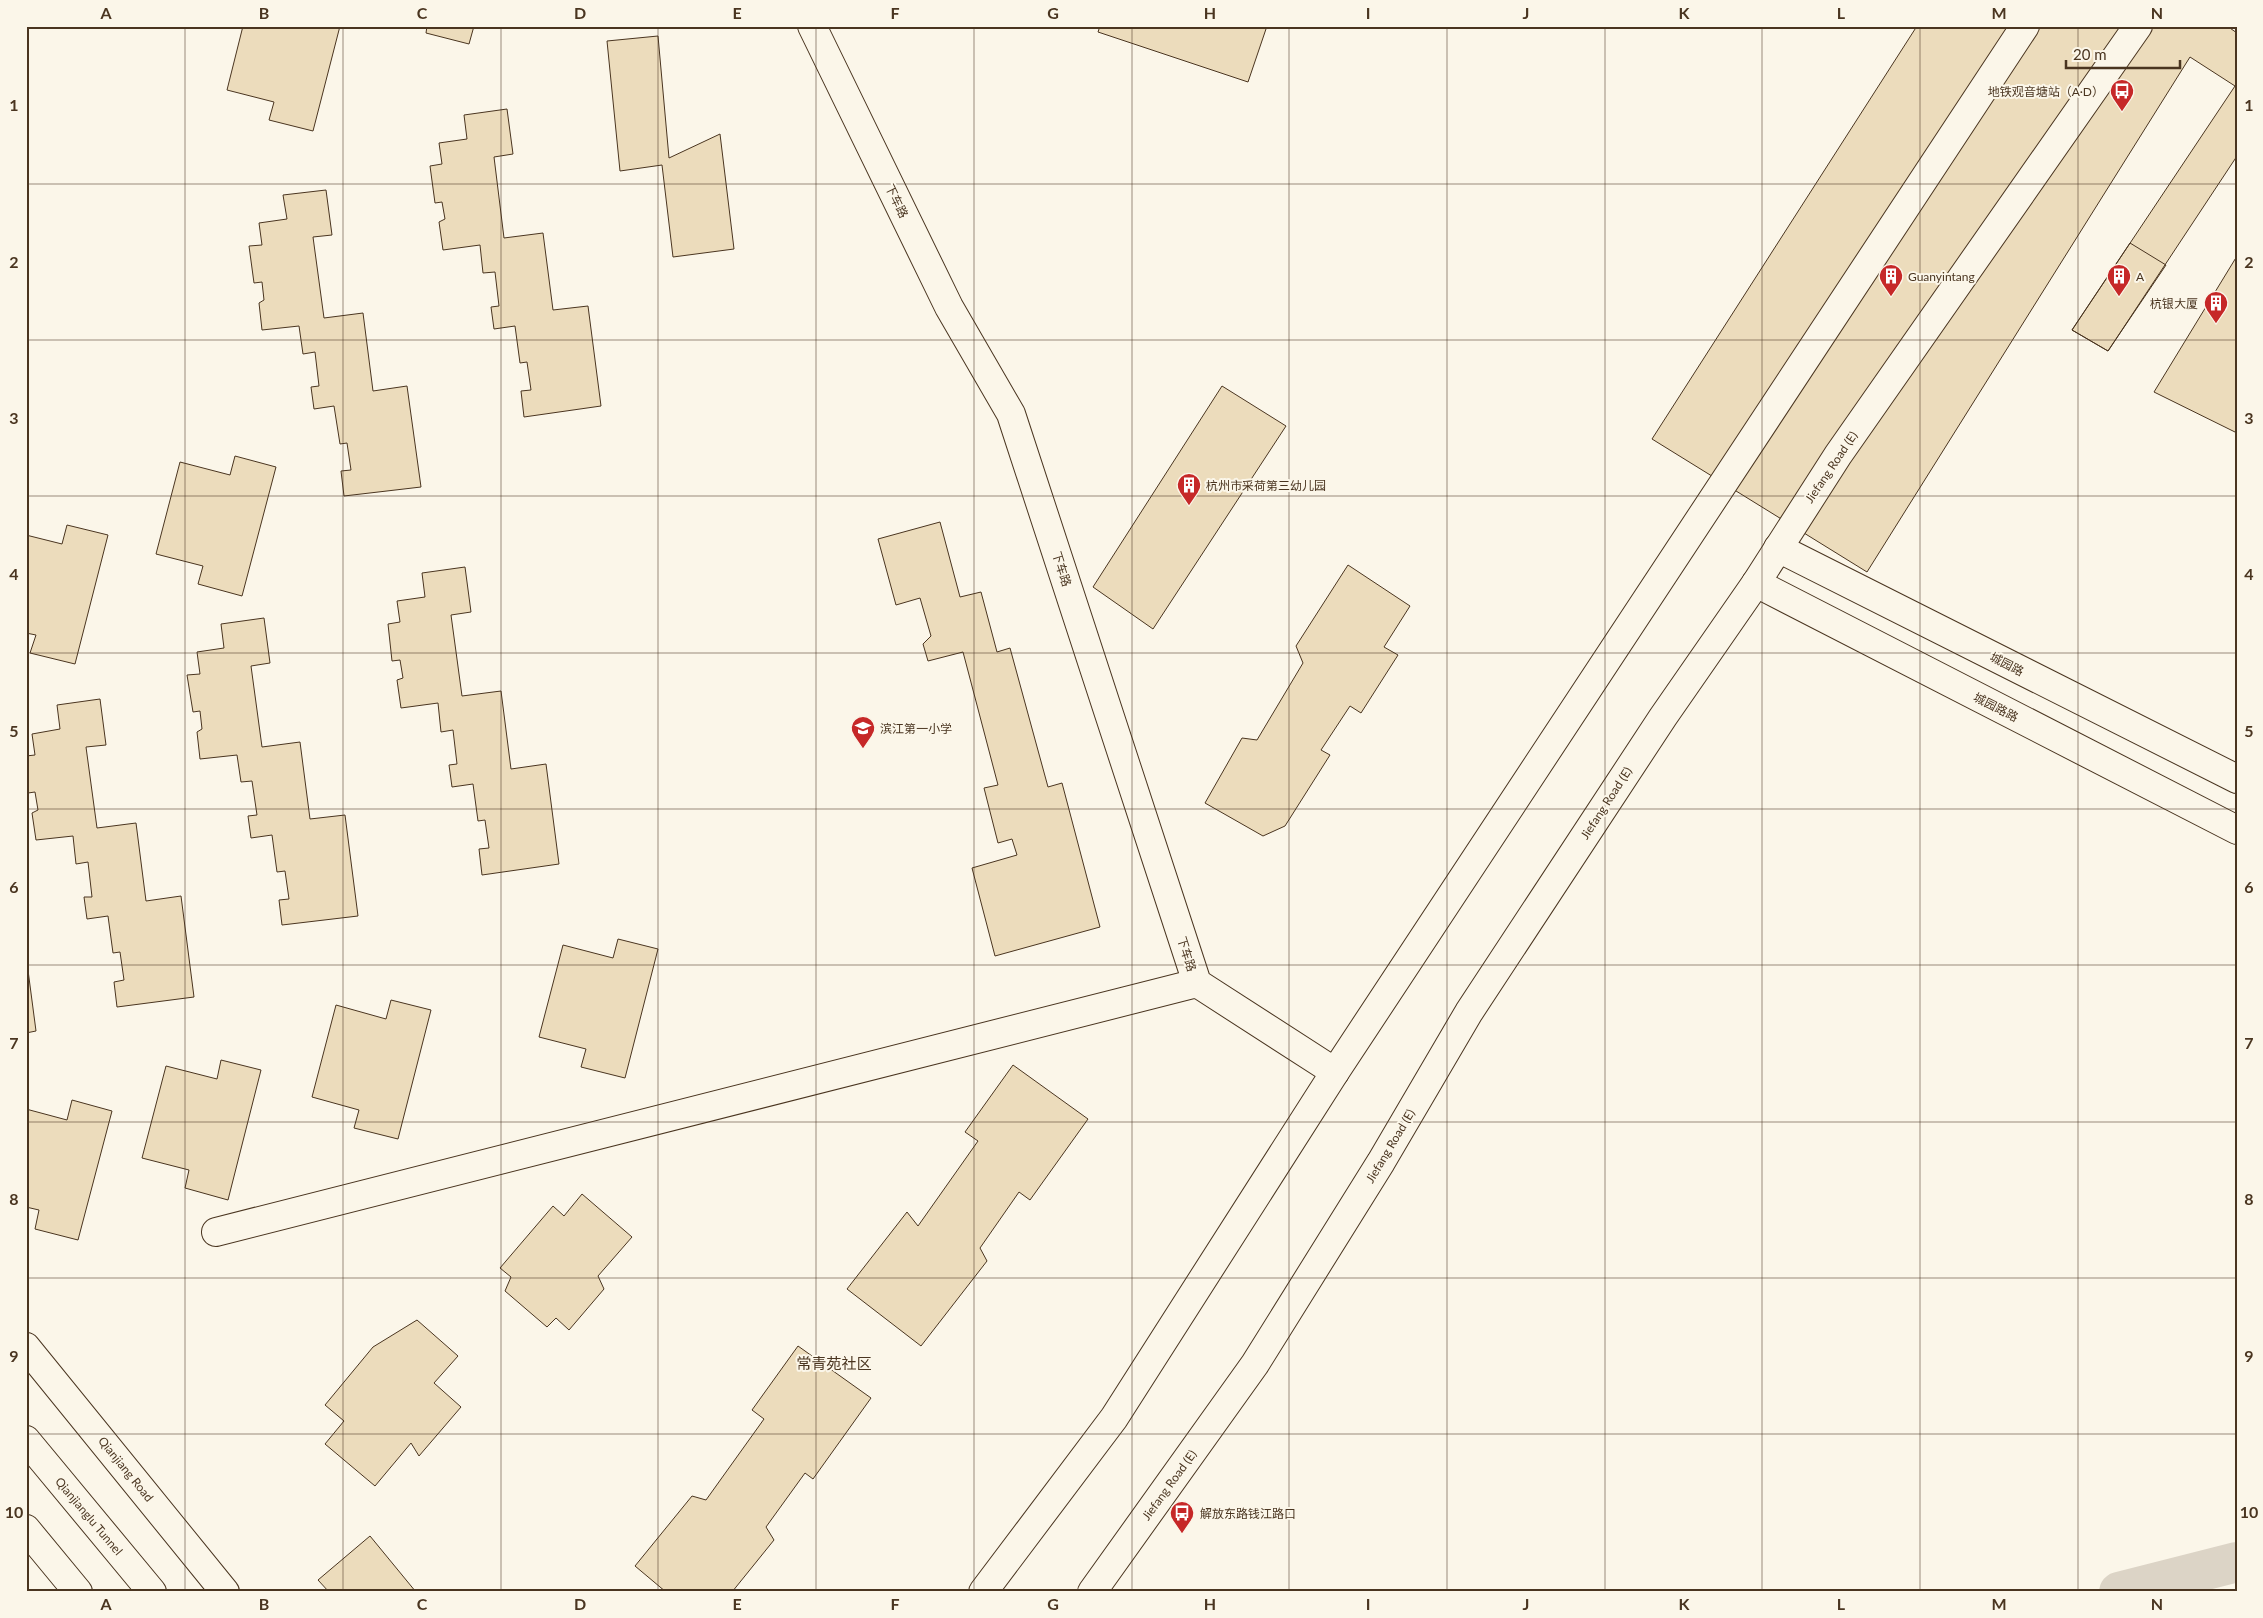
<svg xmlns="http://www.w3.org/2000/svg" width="2263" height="1618" viewBox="0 0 2263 1618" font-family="Lato,'Noto Sans SC',sans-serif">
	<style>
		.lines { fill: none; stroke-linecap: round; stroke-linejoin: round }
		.canal { stroke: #dcd4c6; stroke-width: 40 }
		.building { fill: #ecdcbc; stroke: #4a3520 }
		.street-casing { stroke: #4a3520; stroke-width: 30 }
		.secondary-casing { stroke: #4a3520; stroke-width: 30 }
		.primary-casing { stroke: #4a3520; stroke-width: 30 }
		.street { stroke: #fbf6e9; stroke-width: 28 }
		.secondary { stroke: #fbf6e9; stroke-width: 28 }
		.primary { stroke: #fbf6e9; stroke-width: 28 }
		.grid { fill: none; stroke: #4a3520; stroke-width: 1; stroke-opacity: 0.55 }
		.labels { text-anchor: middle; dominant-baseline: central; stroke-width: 4; stroke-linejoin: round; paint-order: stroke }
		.poi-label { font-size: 12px; fill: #4a3520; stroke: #fbf6e9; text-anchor: start }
		.street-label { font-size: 12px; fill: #4a3520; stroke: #fbf6e9 }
		.quarter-label { font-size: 15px; fill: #4a3520; stroke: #fbf6e9 }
		.neatline { fill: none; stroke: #4a3520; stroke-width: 2 }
		.grid-label { font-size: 16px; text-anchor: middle; font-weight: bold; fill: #4a3520 }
	</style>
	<rect width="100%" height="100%" fill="#fbf6e9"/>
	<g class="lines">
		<!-- canal -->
		<path class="canal" d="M2119 1592 2237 1562"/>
	</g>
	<!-- building -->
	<path class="building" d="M243 26H340L313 131 269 120 274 102 227 90Z
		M427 26H474L469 44 426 33Z
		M1100 26H1267L1248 82 1098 32Z
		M1917 26H2227L2237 33V156L2108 351 2072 330 2235 86 2190 57 1867 572 1652 439Z
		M658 36 669 158 720 134 734 249 673 257 662 165 620 171 607 41Z
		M507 109 513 154 494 157 504 238 543 233 553 310 588 306 601 406 524 417 521 391 531 390 527 362 520 363 515 326 494 329 491 307 499 306 495 272 483 273 480 245 443 250 439 222 445 219 442 202 435 203 430 166 442 164 439 143 467 139 464 115Z
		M326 190 332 235 313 237 324 318 363 313 373 391 407 386 421 487 344 496 341 471 351 470 347 443 340 444 334 406 314 409 311 387 319 386 315 352 303 354 299 326 262 330 259 303 264 300 262 282 254 283 249 246 262 245 259 223 287 219 283 195Z
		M2130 243 2166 265 2108 351 2072 330Z
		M2237 256V433L2154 392Z
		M1222 386 1286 426 1153 629 1093 587Z
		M235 456 276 467 242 596 198 584 203 566 156 554 180 462 230 475Z
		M940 522 960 597 981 592 997 652 1010 648 1048 787 1062 783 1100 927 995 956 972 868 1017 855 1012 839 998 843 984 788 998 785 963 652 928 661 923 644 931 636 920 598 896 605 878 539Z
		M67 525 108 535 75 664 30 653 36 635 26 633V535L62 544Z
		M1348 565 1410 606 1384 647 1398 655 1361 713 1350 706 1321 750 1330 755 1285 826 1263 836 1205 803 1242 738 1257 740 1303 663 1296 646Z
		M465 567 471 612 451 615 462 696 501 691 511 769 546 764 559 864 482 875 479 849 489 848 485 820 478 821 473 784 452 787 449 765 457 764 453 730 441 732 438 703 401 708 397 680 403 678 400 660 392 661 388 624 400 622 397 601 425 597 422 573Z
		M264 618 270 663 251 666 262 747 300 742 310 819 345 815 358 916 282 925 279 900 289 899 285 871 277 872 272 835 251 838 248 816 257 815 252 781 241 782 237 755 200 759 197 732 202 729 200 711 193 712 187 675 200 674 197 652 224 648 221 624Z
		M100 699 106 745 86 747 97 828 136 823 146 901 181 896 194 997 117 1007 114 982 124 980 120 952 113 953 108 916 87 919 84 897H92L88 862 76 864 73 836 36 840 32 813 38 810 35 792 28 793 26 782V756L35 755 32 734 60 729 57 705Z
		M618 939 658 949 625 1078 581 1067 586 1049 539 1037 563 945 613 958Z
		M26 955 36 1031 26 1033Z
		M391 1000 431 1010 398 1139 354 1128 359 1110 312 1097 336 1005 386 1019Z
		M221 1060 261 1070 228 1200 185 1188 189 1170 142 1158 166 1066 217 1079Z
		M1013 1065 1088 1119 1030 1200 1019 1192 980 1248 987 1261 921 1346 847 1289 907 1212 918 1226 978 1141 965 1132Z
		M72 1100 112 1111 78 1240 35 1229 39 1210 26 1207V1109L67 1120Z
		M582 1194 632 1237 598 1276 604 1289 569 1330 556 1318 547 1327 505 1291 511 1277 500 1268 553 1206 564 1216Z
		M417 1320 458 1356 434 1383 461 1407 419 1456 411 1443 375 1486 325 1444 344 1421 325 1405 373 1347Z
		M798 1346 871 1398 813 1479 805 1473 766 1527 774 1540 732 1592H666L635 1566 692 1496 706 1500 764 1419 752 1410Z
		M370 1536 416 1592H329L318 1580Z"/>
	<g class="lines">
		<!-- street casing -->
		<g class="street-casing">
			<path id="street" d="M812 26 949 307 1011 414 1197 983 1335 1072
				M216 1232 1197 983"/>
		</g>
		<!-- secondary casing -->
		<g class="secondary-casing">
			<path id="secondary" d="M1778 548 2237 779
				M1756 583 2237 830
				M26 1347 225 1592
				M26 1440 152 1592
				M26 1529 78 1592"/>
		</g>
		<!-- primary casing -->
		<g class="primary-casing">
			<path id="primary" d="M983 1592 1114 1418 1335 1072 2025 26
				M1092 1592 1255 1364 1381 1162 1469 1012 1663 717 1756 583 1838 455 2138 26"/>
		</g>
		<!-- street -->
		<use href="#street" class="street"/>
		<!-- secondary -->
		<use href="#secondary" class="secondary"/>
		<!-- primary -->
		<use href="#primary" class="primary"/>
	</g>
	<!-- grid -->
	<path class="grid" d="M185 26V1592M343 26V1592M501 26V1592M658 26V1592M816 26V1592M974 26V1592M1132 26V1592M1289 26V1592M1447 26V1592M1605 26V1592M1762 26V1592M1920 26V1592M2078 26V1592M26 184H2237M26 340H2237M26 496H2237M26 653H2237M26 809H2237M26 965H2237M26 1122H2237M26 1278H2237M26 1434H2237"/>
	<!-- icons -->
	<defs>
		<g id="bus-pin" transform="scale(1.25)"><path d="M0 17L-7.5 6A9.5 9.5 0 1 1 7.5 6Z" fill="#c62828" stroke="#fbf6e9"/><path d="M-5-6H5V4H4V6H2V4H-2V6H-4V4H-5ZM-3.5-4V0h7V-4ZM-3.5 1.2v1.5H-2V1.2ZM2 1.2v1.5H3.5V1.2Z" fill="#fff"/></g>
		<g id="building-pin" transform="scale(1.25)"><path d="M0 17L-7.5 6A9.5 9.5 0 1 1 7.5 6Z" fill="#c62828" stroke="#fbf6e9"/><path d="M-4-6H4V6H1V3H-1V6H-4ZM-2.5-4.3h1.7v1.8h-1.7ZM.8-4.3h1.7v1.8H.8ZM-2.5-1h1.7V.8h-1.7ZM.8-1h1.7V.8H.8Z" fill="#fff"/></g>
		<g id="school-pin" transform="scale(1.25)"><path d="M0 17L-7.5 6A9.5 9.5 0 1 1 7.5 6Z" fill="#c62828" stroke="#fbf6e9"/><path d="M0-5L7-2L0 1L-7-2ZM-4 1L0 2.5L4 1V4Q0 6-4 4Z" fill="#fff"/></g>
	</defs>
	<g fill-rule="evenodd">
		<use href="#bus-pin" x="2122" y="91"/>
		<use href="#building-pin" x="1891" y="276"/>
		<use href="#building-pin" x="2119" y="276"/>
		<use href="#building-pin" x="2216" y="303"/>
		<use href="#building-pin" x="1189" y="485"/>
		<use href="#school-pin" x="863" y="728"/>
		<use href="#bus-pin" x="1182" y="1513"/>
	</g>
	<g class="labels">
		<!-- poi labels -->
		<g class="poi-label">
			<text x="2104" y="91" text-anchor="end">地铁观音塘站（A·D）</text>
			<text x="1908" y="276">Guanyintang</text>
			<text x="2136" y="276">A</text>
			<text x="2198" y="303" text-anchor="end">杭银大厦</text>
			<text x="1206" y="485">杭州市采荷第三幼儿园</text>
			<text x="880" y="728">滨江第一小学</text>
			<text x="1200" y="1513">解放东路钱江路口</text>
		</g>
		<!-- street labels -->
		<g class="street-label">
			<text transform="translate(897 201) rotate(64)">下车路</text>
			<text transform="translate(1831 467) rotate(-56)">Jiefang Road (E)</text>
			<text transform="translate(1062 569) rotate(72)">下车路</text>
			<text transform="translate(2007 664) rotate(27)">城园路</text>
			<text transform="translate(1996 707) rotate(27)">城园路路</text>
			<text transform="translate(1606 803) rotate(-57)">Jiefang Road (E)</text>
			<text transform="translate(1187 954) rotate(72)">下车路</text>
			<text transform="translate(1390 1146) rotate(-59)">Jiefang Road (E)</text>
			<text transform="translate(126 1469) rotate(51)">Qianjiang Road</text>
			<text transform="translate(1169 1485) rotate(-54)">Jiefang Road (E)</text>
			<text transform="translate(89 1516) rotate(50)">Qianjianglu Tunnel</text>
		</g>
		<!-- quarter labels -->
		<g class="quarter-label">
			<text x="834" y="1363">常青苑社区</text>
		</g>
	</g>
	<!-- border -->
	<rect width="2263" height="1618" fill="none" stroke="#fbf6e9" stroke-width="55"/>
	<!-- scale -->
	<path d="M2066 60v8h114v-8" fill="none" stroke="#4a3520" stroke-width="2.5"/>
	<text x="2073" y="60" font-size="15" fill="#4a3520" stroke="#fbf6e9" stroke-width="4" paint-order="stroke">20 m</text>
	<rect x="28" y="28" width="2208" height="1562" class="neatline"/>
	<g class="grid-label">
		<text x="106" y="19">A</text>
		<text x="264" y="19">B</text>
		<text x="422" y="19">C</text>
		<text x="580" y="19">D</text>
		<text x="737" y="19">E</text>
		<text x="895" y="19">F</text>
		<text x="1053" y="19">G</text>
		<text x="1210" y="19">H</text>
		<text x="1368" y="19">I</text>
		<text x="1526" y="19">J</text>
		<text x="1684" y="19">K</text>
		<text x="1841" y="19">L</text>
		<text x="1999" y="19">M</text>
		<text x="2157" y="19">N</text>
		<text x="14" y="111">1</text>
		<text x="2249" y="111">1</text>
		<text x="14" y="268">2</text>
		<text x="2249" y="268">2</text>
		<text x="14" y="424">3</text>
		<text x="2249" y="424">3</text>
		<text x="14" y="580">4</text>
		<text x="2249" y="580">4</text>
		<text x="14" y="737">5</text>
		<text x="2249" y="737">5</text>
		<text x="14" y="893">6</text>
		<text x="2249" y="893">6</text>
		<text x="14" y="1049">7</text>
		<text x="2249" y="1049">7</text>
		<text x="14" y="1205">8</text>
		<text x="2249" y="1205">8</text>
		<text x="14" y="1362">9</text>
		<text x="2249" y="1362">9</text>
		<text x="14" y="1518">10</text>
		<text x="2249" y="1518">10</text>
		<text x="106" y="1610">A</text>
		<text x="264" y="1610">B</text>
		<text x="422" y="1610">C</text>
		<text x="580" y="1610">D</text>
		<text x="737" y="1610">E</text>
		<text x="895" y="1610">F</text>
		<text x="1053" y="1610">G</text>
		<text x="1210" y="1610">H</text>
		<text x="1368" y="1610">I</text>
		<text x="1526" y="1610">J</text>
		<text x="1684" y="1610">K</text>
		<text x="1841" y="1610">L</text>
		<text x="1999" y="1610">M</text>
		<text x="2157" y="1610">N</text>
	</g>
</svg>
